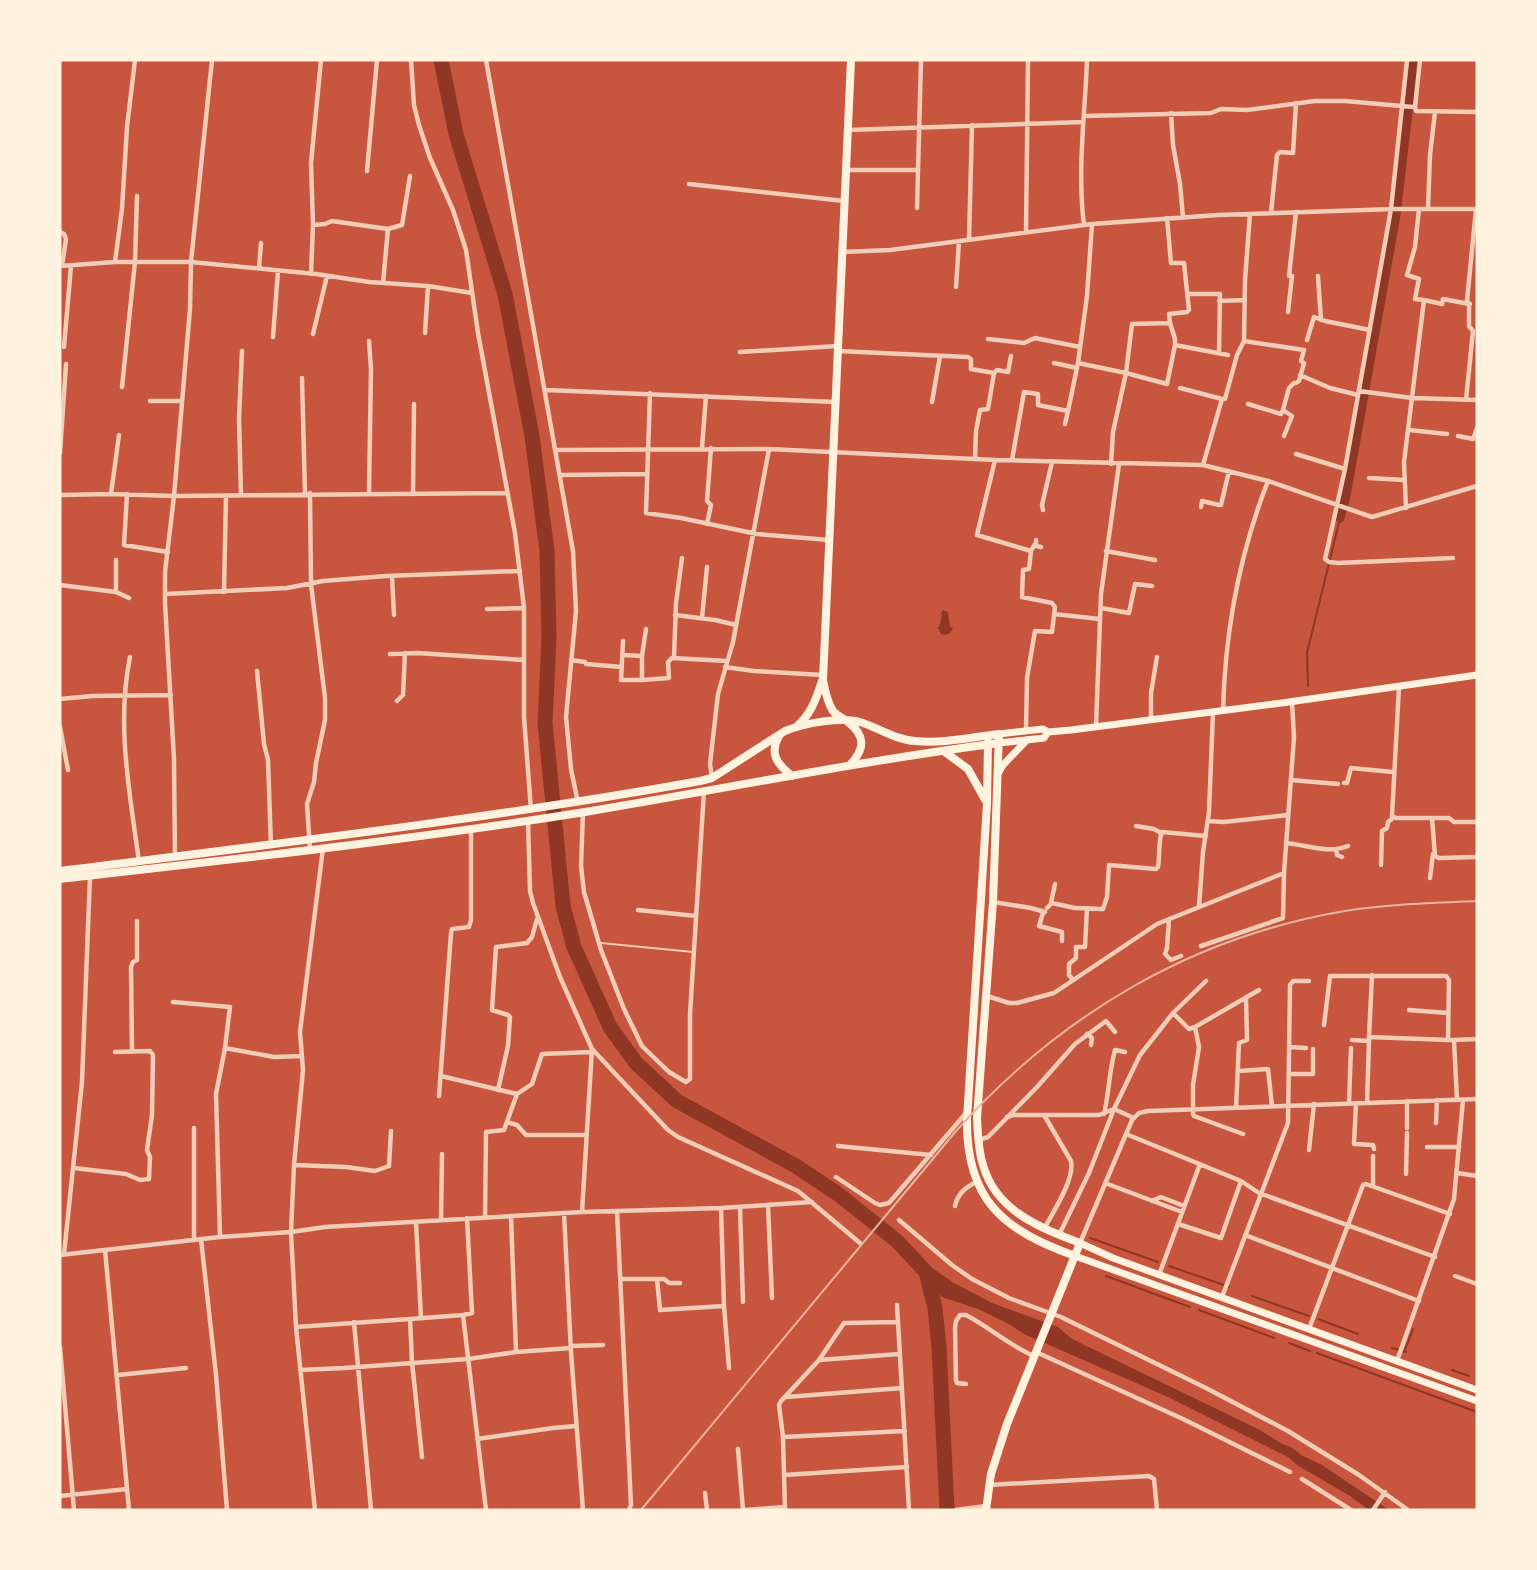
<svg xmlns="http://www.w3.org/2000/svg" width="1537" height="1570" viewBox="0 0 1537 1570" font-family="'Space Grotesk',sans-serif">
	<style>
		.water { fill: #8f3625 }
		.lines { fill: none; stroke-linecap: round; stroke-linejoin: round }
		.stream { stroke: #8f3625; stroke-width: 2 }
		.canal { stroke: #8f3625; stroke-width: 9 }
		.river { stroke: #8f3625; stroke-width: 15 }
		.service { stroke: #f1ccb7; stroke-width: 2 }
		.minor { stroke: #f1ccb7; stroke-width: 4.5 }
		.secondary { stroke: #fff3e0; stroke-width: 7 }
		.trunk { stroke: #fff3e0; stroke-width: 8 }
		.rail { stroke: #e9b49f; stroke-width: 2 }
	</style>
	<rect width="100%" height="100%" fill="#c8553d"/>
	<!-- water -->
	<path class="water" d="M943 610 948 612 950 627H953C951 634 947 636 941 634L937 627H939L942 616 941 613Z
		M932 1268 954 1283 992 1303 1058 1327 1072 1339 1260 1430 1282 1444 1291 1447 1301 1455 1322 1465 1389 1510H1369L1350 1496 1297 1465 1288 1457 1168 1397 1024 1334 1007 1323 978 1309 942 1297 925 1281 921 1271Z"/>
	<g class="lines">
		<!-- stream -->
		<path class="stream" d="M1308 686 1307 653 1340 518
			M1090 1238 1158 1262
			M1169 1266 1224 1285
			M1106 1276 1190 1307
			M1228 1287H1229
			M1252 1296 1309 1316
			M1199 1310 1274 1338
			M1318 1319 1358 1334
			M1289 1343 1310 1351
			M1392 1348 1406 1352
			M1404 1352 1413 1329
			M1317 1353 1477 1412
			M1452 1370 1469 1376"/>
		<!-- canal -->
		<path class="canal" d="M1340 518 1346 496 1396 215 1414 60"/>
		<!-- river -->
		<path class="river" d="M441 60 456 134 505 294 532 436 547 551 549 638 545 723 563 906 574 947 610 1027 636 1063 677 1101 796 1166 838 1194 897 1241 926 1272 935 1308 939 1347 947 1510"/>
		<!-- service -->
		<path class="service" d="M601 943 693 952"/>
		<!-- minor -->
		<path class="minor" d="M411 60 414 105 419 125 430 158 453 210 466 250 478 333 515 533 524 608V717L531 810
			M486 60 573 551 576 611 566 717 571 769 578 803
			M1407 60 1391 209 1345 469 1325 559 1329 562 1338 563 1453 558
			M1415 107 1420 60
			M1171 113 1173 145 1180 184 1183 217
			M1084 116 1211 113 1221 109 1247 110 1315 101H1345L1413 107H1415L1416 111 1477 112
			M848 130 1083 122
			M846 170H918
			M367 171 377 60
			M689 184 844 201
			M917 208 921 60
			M1428 209 1430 155 1435 112
			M1271 213 1277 155 1280 152 1293 153 1296 103
			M1250 214 1245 280 1244 341 1304 350
			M1167 218 1171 263H1184L1189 310 1187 312 1169 314 1170 323 1132 324 1126 373 1167 384
			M1092 224 1087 296 1078 363 1126 373 1113 432 1111 464
			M313 225 325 224 332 221 388 229
			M1084 225C1077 170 1085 115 1087 60
			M60 232 64 234 66 239 62 266
			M1026 232 1028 60
			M969 239 972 125
			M842 252 890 250 1092 224 1218 215 1393 209H1477
			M115 262 122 209 127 127 135 60
			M60 266 115 262H191L316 274 369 282 428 286 472 293
			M259 268 261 243
			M311 274 313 225 311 163 321 60
			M1318 276 1321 320
			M383 283 388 229 402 225 410 176
			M956 287 959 241
			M1188 294H1220L1219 353
			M1424 300 1442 304 1443 299 1469 304V326L1473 331 1466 400
			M1219 301 1245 300
			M1470 304 1467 301 1476 209
			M1288 312 1292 276H1289L1296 212
			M425 333 428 286
			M313 334 327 276
			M273 337 278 271
			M988 339 1024 343 1035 338 1080 347
			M1307 340 1314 317 1325 321 1370 330
			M1175 345 1228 355
			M64 347 71 266
			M838 351 968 357 971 359V369L994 373 997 370 1008 372 1011 356
			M740 352 838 346
			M1054 363 1077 368
			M1300 375 1330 388 1358 395
			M302 378 305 493
			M1296 383 1299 381 1304 363 1301 361 1304 350
			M1167 384 1175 345V339L1170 323
			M122 387 135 262 137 196
			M1180 388 1222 399
			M546 390 836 402
			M1359 391 1412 398 1477 400
			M650 393 646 513 681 518 757 534 829 540
			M150 401H182
			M932 402 940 356
			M1248 404 1281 414 1283 410
			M1065 424 1068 411
			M1409 430 1447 434
			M1284 436 1292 416 1283 410 1289 388 1294 383
			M1458 436 1473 439 1477 428
			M702 448 706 396
			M557 450 769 449 995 460 1203 465 1268 481 1372 517 1477 486
			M60 453 66 364
			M1296 454 1345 469
			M975 459 976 431 980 410 988 409 994 373
			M995 460 977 535 1031 551 1035 544
			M1012 460 1024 392 1038 394V405L1068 411 1078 363
			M1203 465 1222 399H1225L1237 355 1244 341
			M561 475 646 474
			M1369 478 1404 480
			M369 493 371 369 369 341
			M413 493 414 404
			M111 494 119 435
			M127 494 124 545 168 552
			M60 495 111 494 174 496 190 309 191 262 212 60
			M241 495 239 418 242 351
			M1221 505 1229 471
			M1201 507 1202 501 1219 505
			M1406 508 1404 462 1424 300 1415 299 1419 279 1407 275 1415 247 1419 209
			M1043 510 1042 505 1052 462
			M707 524 711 505 707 501 711 448
			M1036 540V546L1041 547
			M1106 551 1155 560
			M392 576 394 615
			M60 585 116 592 129 598
			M116 592V560
			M224 592 226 496
			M165 594 287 588 323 581 386 576 520 571
			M1101 608 1129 613 1135 584 1152 586
			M487 609 524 608
			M1054 614 1100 619
			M675 615 715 620 736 625
			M702 618 707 567
			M646 629 642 656V680L669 678 668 662 672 658 727 661
			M623 641 621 680H642
			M390 654 417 653 524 660
			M623 655 642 656
			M130 657C116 725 130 794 139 862
			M674 658 676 603 682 558
			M571 660 585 662 586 664 622 667
			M725 667 754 671 823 675
			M257 671 264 744 268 760 271 846
			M1399 687 1392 816 1396 818H1449L1454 822H1477
			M60 699 92 696 171 695
			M397 701 403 695 405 653
			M1223 711C1225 632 1239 555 1268 481
			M1151 720V693L1157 657
			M1096 726 1101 594 1119 464
			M60 727 68 770
			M1026 731 1027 678 1035 631 1052 632 1055 607 1052 603 1022 597 1023 570 1029 569 1031 551
			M712 778 710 764 718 694 733 642 769 449
			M1291 780 1338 784
			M1344 783H1347L1351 768 1393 772
			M583 812 581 866 584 892 601 950 624 1009 642 1046 669 1072 686 1082 690 1079V1014L704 791
			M1432 818 1435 856 1439 858 1477 857
			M1208 821 1224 822 1288 815
			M1136 826 1154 829 1161 833
			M1286 843C1307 845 1329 854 1348 846
			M1336 849 1337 855 1342 857
			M310 850 307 804 314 782 316 763 325 720V698L311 584 310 493
			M175 857 174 759 165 603V572L174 496 507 493
			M1381 865 1382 831 1387 828 1388 822 1394 817
			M1430 878 1433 854
			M993 902 1031 908 1045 912
			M1051 903 1055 884
			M1199 907 1203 852 1209 812 1213 712
			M1047 908 1052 903 1075 908 1103 909 1107 897 1109 865 1156 869 1158 867C1160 856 1158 841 1162 832L1206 836
			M638 910 696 916
			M1043 913 1039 926 1062 932V941
			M1169 919 1167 948 1165 954 1171 960 1181 956
			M1201 946 1283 918 1284 873 1294 737 1292 702
			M1073 980 1069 975V964L1076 958V947H1085L1087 908
			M987 996 1009 1003H1017L1054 993 1157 924 1284 873
			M173 1002 230 1007 225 1048 216 1094 220 1237
			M1409 1010 1448 1013
			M1173 1013 1206 981
			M1324 1025 1330 976H1446L1449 980 1448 1040H1454
			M1195 1027 1259 990
			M1087 1034 1092 1038 1091 1045
			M1369 1037 1372 975
			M1352 1040 1369 1041V1037L1448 1040
			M1454 1040 1457 1100
			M1454 1040 1477 1039
			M1289 1047 1306 1048
			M225 1048 274 1057 302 1056
			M592 1049 668 1130 678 1137 798 1191 860 1243
			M132 1050 131 967 133 962 137 960V921
			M1239 1071 1268 1069 1272 1106
			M1289 1074H1313V1049
			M441 1076 517 1094
			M498 1090 508 1046 510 1017 508 1015 492 1010 496 947 527 943 532 937 537 919
			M439 1096 451 933 452 929 469 927 471 920V828
			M1407 1101V1128
			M1349 1103 1351 1048
			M1356 1103 1354 1144 1373 1145 1374 1149
			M1367 1103 1369 1041
			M1236 1108 1239 1043 1247 1040 1246 997
			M1104 1114C1109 1093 1109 1072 1115 1050L1125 1052
			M1044 1115 1071 1161C1075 1179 1053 1212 1044 1229
			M1007 1117 1013 1115H1099L1114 1109 1140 1055 1173 1013 1189 1029 1195 1027 1199 1047 1193 1085V1114L1194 1116 1243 1134
			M507 1122 517 1125 526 1135H587
			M1436 1123 1437 1100
			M1126 1134 1241 1181 1259 1193 1435 1257
			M979 1140 988 1137 1037 1087 1075 1044 1106 1021 1115 1032
			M838 1146 931 1155
			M1427 1147H1459
			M1309 1150 1314 1104
			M294 1165 346 1167 375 1171 389 1166 391 1131
			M74 1168 126 1174 140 1180 149 1179 150 1157 147 1150 152 1115 153 1055 150 1051 115 1052
			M1457 1173 1477 1176
			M1406 1174 1407 1133
			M836 1177 875 1203 880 1205 889 1203 966 1113
			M1105 1183 1182 1212
			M1373 1186V1156
			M1152 1201 1161 1197 1184 1206
			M768 1205 772 1298
			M955 1206C958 1193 965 1188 976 1182
			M740 1207 743 1302
			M721 1208 724 1306 729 1368
			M617 1211 631 1505 629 1510
			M582 1212 721 1208 812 1202
			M564 1213 571 1352 583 1510
			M511 1216 516 1352
			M485 1217 486 1132 504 1130 517 1094 532 1084 542 1054 592 1052
			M441 1220 442 1154
			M899 1220 952 1265 972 1279 1009 1298 1061 1317 1206 1388 1288 1431 1359 1475 1408 1510
			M416 1222 421 1318
			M1178 1224 1221 1238 1241 1181
			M1059 1235 1089 1173 1114 1109 1134 1118
			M1245 1235 1419 1301
			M201 1239 216 1375 227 1510
			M194 1240V1128
			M1080 1243 1132 1120 1139 1113 1148 1111 1477 1099
			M105 1250 129 1510
			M64 1254 82 1082 90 876
			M60 1255 220 1237 291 1232 325 1227 582 1212 592 1049 560 977 533 903 530 891 528 820
			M1159 1275 1200 1164
			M1455 1276 1477 1284
			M621 1279H657L660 1310 724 1306
			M657 1279H664L669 1283H680
			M1222 1297 1288 1123 1290 985 1293 981H1309
			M897 1305 909 1510
			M463 1315 486 1510
			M410 1319 463 1315 472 1313 467 1218
			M354 1322 371 1510
			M296 1327 410 1319 412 1362 422 1457
			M1309 1329 1363 1185 1366 1184 1450 1214
			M571 1346 603 1345
			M60 1347 74 1510
			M1036 1352 1183 1419 1290 1472
			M819 1360 899 1354
			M1397 1361 1454 1199 1463 1100
			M300 1370 344 1368 468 1359 516 1352 571 1348
			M118 1375 186 1368
			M966 1384 957 1383 956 1380 955 1328 956 1321 960 1315H966C989 1327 1010 1346 1034 1356
			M786 1397 902 1388
			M783 1437 905 1431
			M477 1439 553 1428 576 1426
			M738 1449 743 1510
			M784 1475 907 1467
			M1302 1479 1351 1510
			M988 1485 1149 1476 1154 1479 1157 1510
			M705 1493 707 1510
			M60 1496 127 1489
			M315 1510 296 1327 291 1232 294 1165 303 1070 300 1032 323 848
			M745 1510 785 1507
			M785 1510 783 1437 779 1405 781 1401 819 1360 844 1323 897 1322
			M956 1510 986 1506
			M1373 1510 1385 1492"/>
		<!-- secondary -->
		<path class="secondary" d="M999 734 1043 729 1048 732 1071 730 1282 703 1477 675
			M999 743 1044 738 1048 732
			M999 772 1003 765 1027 740
			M1080 1243 1113 1258 1477 1390
			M1075 1256 1477 1401"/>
		<!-- trunk -->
		<path class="trunk" d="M796 727C811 715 816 699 822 681
			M779 736C769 754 777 764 792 776
			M988 742 987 804 967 1119C966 1200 1003 1230 1075 1256
			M945 752 968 769 987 803
			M850 765C865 749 866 736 848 722 843 718 837 716 833 711 827 702 825 690 823 680L851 60
			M60 871C274 844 488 819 700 781L712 778 785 731C805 723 842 716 863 723 880 729 897 740 915 741 942 744 972 737 999 734L993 902 977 1118C978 1134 978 1150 983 1165 996 1211 1039 1227 1080 1243L1007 1424 991 1474 986 1510
			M60 879C235 859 411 840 585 812 723 789 860 761 999 743"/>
		<!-- rail -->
		<path class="rail" d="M641 1510 956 1131C1060 1015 1191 937 1345 911 1389 904 1433 903 1477 901"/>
	</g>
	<!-- border -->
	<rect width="1537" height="1570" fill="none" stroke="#fff3e0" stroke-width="123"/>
</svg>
